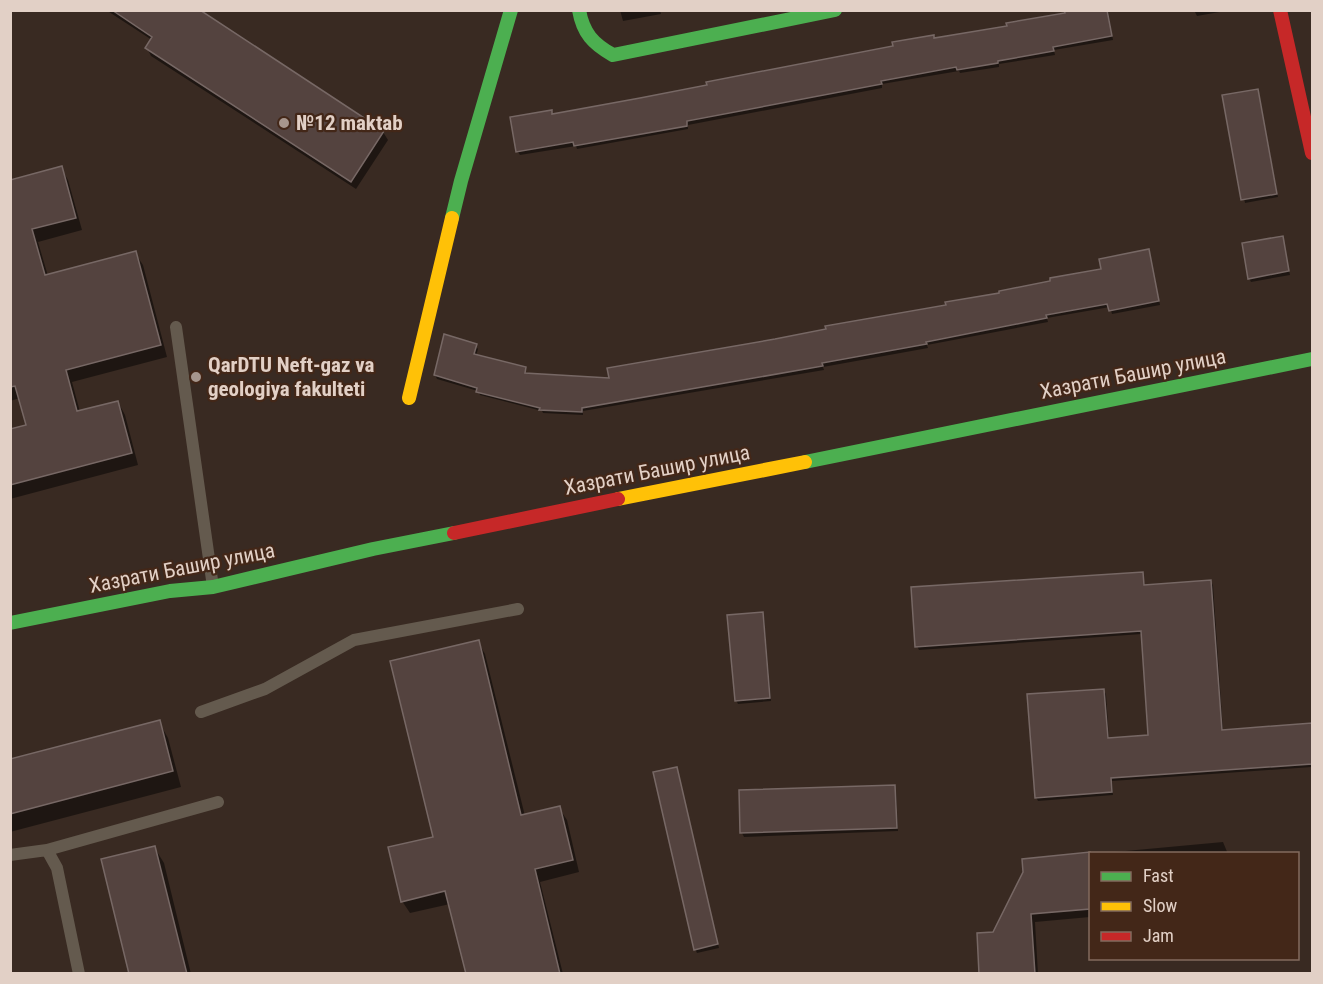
<svg xmlns="http://www.w3.org/2000/svg" width="1323" height="984" viewBox="0 0 1323 984" font-family="'Roboto Condensed',sans-serif">
	<style>
		.shadow { fill: #0007 }
		.building { fill: #54433f; stroke: #776865; stroke-width: 1.5 }
		.lines { fill: none; stroke-linecap: round; stroke-linejoin: round }
		.lane { stroke: #645a4e; stroke-width: 12 }
		.fast { stroke: #4caf50; stroke-width: 14 }
		.slow { stroke: #ffc107; stroke-width: 14 }
		.jam { stroke: #c62828; stroke-width: 14 }
		.poi-dot { fill: #a7968d; stroke: #432718; stroke-width: 2 }
		.labels { text-anchor: middle; dominant-baseline: central; stroke-width: 4.5; stroke-linejoin: round; paint-order: stroke }
		.poi-label { font-size: 21px; font-weight: bold; fill: #e2d0c6; stroke: #432718; text-anchor: start }
		.street-label { font-size: 21px; fill: #e2d0c6; stroke: #432718 }
	</style>
	<rect width="100%" height="100%" fill="#392a22"/>
	<!-- shadow -->
	<path class="shadow" d="M106 10H197L383 132 388 140 356 189 151 56 147 48 152 40Z
		M620 10H660L661 14 623 21Z
		M1066 10H1108L1113 40 1054 50 1055 55 999 64V67L960 73 959 71 882 84V88L688 125V129L577 149 576 146 520 155 518 152 551 112 553 115 709 87 935 39 1008 27 1066 14Z
		M1194 10H1231L1197 16Z
		M1259 94 1278 197 1245 203 1224 96Z
		M61 168 68 180 82 230 38 242 48 276 135 253 143 265 167 357 72 382 80 412 118 402 125 415 138 465 10 499V430L28 426 20 398 10 401V181Z
		M1282 238 1290 275 1251 282 1249 278Z
		M1150 254 1160 305 1112 314 1110 307 1047 318 1048 322 927 345 928 348 823 367 824 370 583 411V415L543 413 542 411 480 395 478 391 437 379 435 375 476 346 478 349 476 356 525 369 526 375 611 379 775 341 948 306 1102 270Z
		M1142 573 1145 586 1211 582 1213 585 1223 731 1312 725V767L1112 781 1113 795 1038 801 1036 797 1104 691 1106 694 1109 739 1150 736 1142 634 919 650 917 646Z
		M762 613 764 617 771 701 738 704 736 700Z
		M478 642 485 654 525 816 559 808 567 820 579 872 540 882 563 974H467L450 904 410 913 402 901 434 838Z
		M159 722 168 738 181 787 10 832V761Z
		M678 772 719 948 697 953 695 949Z
		M894 787 896 790 898 831 744 837 742 833 740 792Z
		M1223 842 1228 854H1093Z
		M154 847 164 863 191 974H131Z
		M1090 854V917L1035 922 1038 974H980L994 933 1024 872 1023 860Z"/>
	<!-- building -->
	<path class="building" d="M112 10H200L384 131 351 182 145 48 152 37Z
		M1064 10H1107L1112 36 1053 47 1054 51 998 61V63L957 70 956 67 881 81 882 84 687 121V126L574 146 573 142 516 152 510 117 552 110V114L640 98 707 85 706 82 893 46 892 42 934 35V38L1007 26 1006 23 1065 13Z
		M1258 89 1277 194 1241 200 1222 95Z
		M62 166 76 218 32 229 45 275 136 251 161 345 66 370 77 411 118 401 132 453 10 485V429L26 425 15 386 10 387V180Z
		M1283 236 1289 271 1248 279 1242 243Z
		M1149 249 1159 301 1109 311 1107 304 1046 315 1047 318 926 342 927 344 822 363 823 366 582 408V412L539 410 540 408 476 392 477 388 434 375 444 334 477 344 474 354 526 367 525 373 609 378 607 368 775 339 826 329 825 326 946 305 945 302 999 293V291L1050 281V278L1101 269 1099 259Z
		M1143 572 1144 585 1211 580 1222 730 1312 723V764L1111 778 1112 792 1035 798 1027 694 1104 689 1108 738 1148 735 1141 631 915 647 911 587Z
		M763 612 770 698 735 701 727 615Z
		M479 640 521 815 560 806 573 860 535 869 560 974H466L445 891 401 902 388 847 433 837 390 661Z
		M160 720 173 771 10 814V759Z
		M677 767 718 944 694 950 653 772Z
		M895 785 897 828 740 833 739 790Z
		M155 846 187 974H129L101 859Z
		M1090 852V909L1031 914 1035 974H979L977 933 993 932 1023 872 1022 859Z"/>
	<g class="lines">
		<!-- lane -->
		<path class="lane" d="M176 327 213 587
			M201 712 265 689 354 640 518 609
			M47 850 218 802
			M10 855 47 850 57 868 79 974"/>
		<!-- fast -->
		<path class="fast" d="M579 10C583 33 593 44 613 55L835 10
			M452 218 461 181 511 10
			M805 462 1312 359
			M10 623 170 591 213 587 373 549 454 533"/>
		<!-- slow -->
		<path class="slow" d="M409 398 452 218
			M618 499 805 462"/>
		<!-- jam -->
		<path class="jam" d="M1280 10 1312 153
			M454 533 618 499"/>
	</g>
	<!-- markers -->
	<g class="poi-dot">
		<circle cx="284" cy="123" r="6"/>
		<circle cx="196" cy="377" r="6"/>
	</g>
	<g class="labels">
		<!-- poi labels -->
		<g class="poi-label">
			<text x="296" y="123">№12 maktab</text>
			<text x="208" y="365">QarDTU Neft-gaz va<tspan x="208" dy="24">geologiya fakulteti</tspan></text>
		</g>
		<!-- street labels -->
		<g class="street-label">
			<text transform="translate(1133 374) rotate(-11)">Хазрати Башир улица</text>
			<text transform="translate(657 470) rotate(-11)">Хазрати Башир улица</text>
			<text transform="translate(182 568) rotate(-11)">Хазрати Башир улица</text>
		</g>
	</g>
	<!-- border -->
	<rect width="1323" height="984" fill="none" stroke="#e2d0c6" stroke-width="24"/>
	<!-- legend -->
	<rect x="1089" y="852" width="210" height="108" fill="#432718" stroke="#836b5e" stroke-width="1.5"/>
	<rect x="1101" y="872" width="30" height="9" fill="#4caf50" stroke="#836b5e" stroke-width="1.5"/>
	<text x="1143" y="882" font-size="18" fill="#e2d0c6">Fast</text>
	<rect x="1101" y="902" width="30" height="9" fill="#ffc107" stroke="#836b5e" stroke-width="1.5"/>
	<text x="1143" y="912" font-size="18" fill="#e2d0c6">Slow</text>
	<rect x="1101" y="932" width="30" height="9" fill="#c62828" stroke="#836b5e" stroke-width="1.5"/>
	<text x="1143" y="942" font-size="18" fill="#e2d0c6">Jam</text>
</svg>
